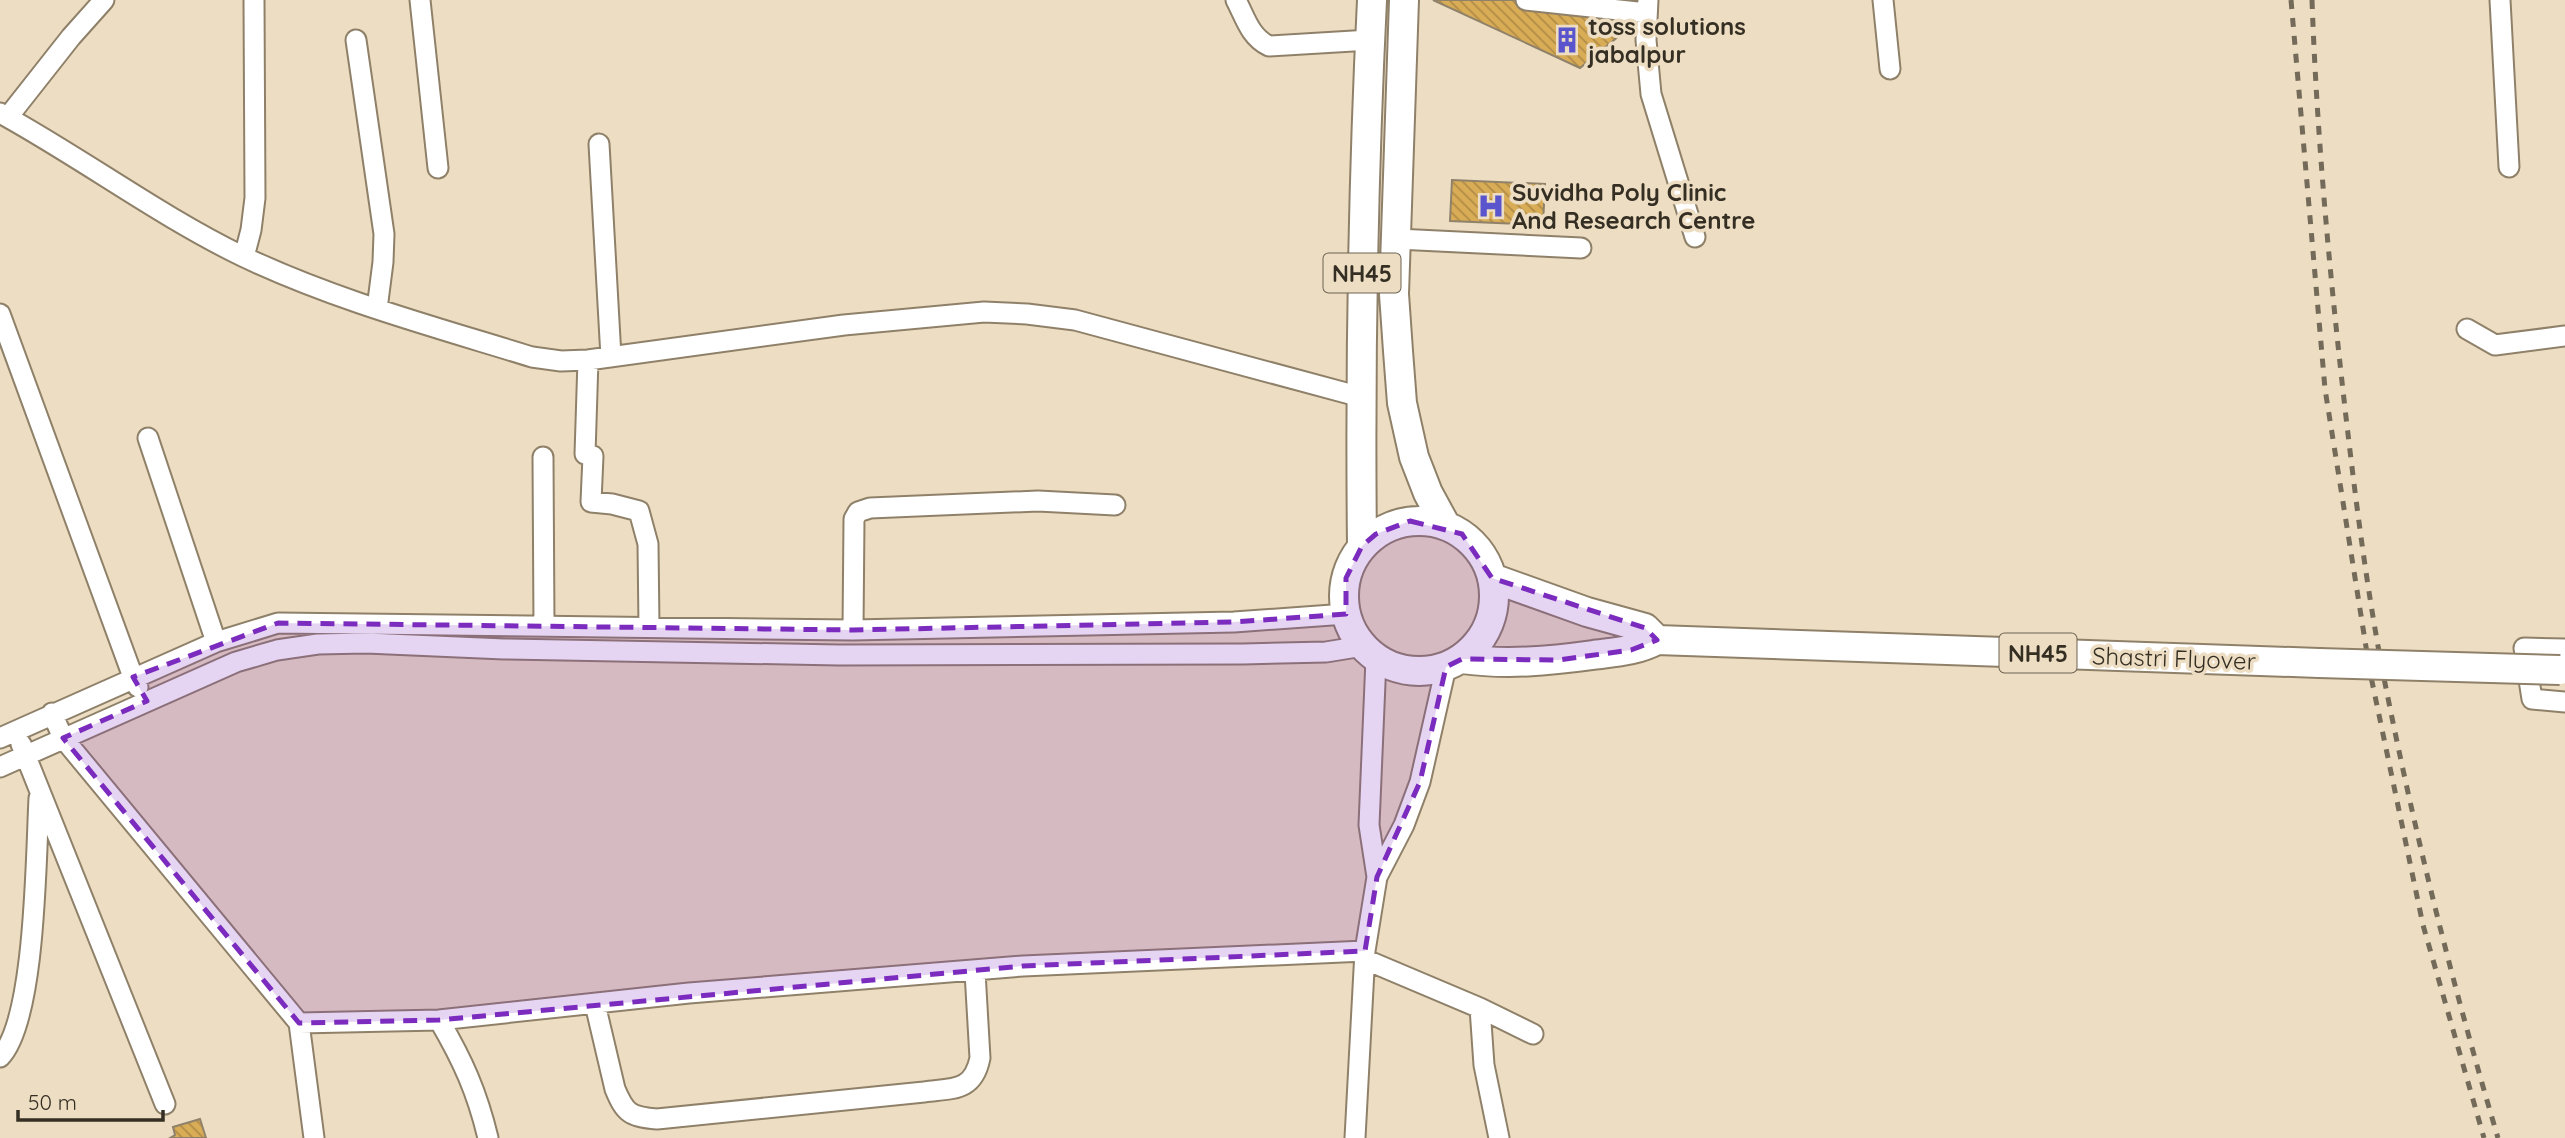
<svg xmlns="http://www.w3.org/2000/svg" width="2565" height="1138" viewBox="0 0 2565 1138" font-family="Quicksand,sans-serif">
	<style>
		.building { fill: url(#building-back-hatch); stroke: #90826a; stroke-width: 2 }
		.lines { fill: none; stroke-linecap: round; stroke-linejoin: round }
		.minor-casing { stroke: #8f8169; stroke-width: 23 }
		.highway-casing { stroke: #8f8169; stroke-width: 32 }
		.minor { stroke: #fff; stroke-width: 19 }
		.highway { stroke: #fff; stroke-width: 28 }
		.rail { stroke: #736a59; stroke-width: 5; stroke-dasharray: 9 9; stroke-linecap: butt }
		.highway-bridge-casing { stroke: #8f8169; stroke-width: 32; stroke-linecap: butt }
		.highway-bridge { stroke: #fff; stroke-width: 28 }
		.marked { fill: #7b2cbf; fill-opacity: 0.2; stroke: #7b2cbf; stroke-width: 5; stroke-dasharray: 14 9; stroke-linejoin: round }
		.labels { text-anchor: middle; dominant-baseline: central; stroke-width: 7; stroke-linejoin: round; paint-order: stroke }
		.shield { fill: #eddec3; stroke: #6c6353; stroke-width: 2 }
		.shield-label { font-size: 23px; font-weight: bold; fill: #342e23 }
		.poi-label { font-size: 24px; font-weight: bold; fill: #342e23; stroke: #eddec3; text-anchor: start }
		.street-label { font-size: 24px; fill: #342e23; stroke: #eddec3 }
	</style>
	<defs>
		<pattern id="building-back-hatch" width="6" height="6" patternUnits="userSpaceOnUse" patternTransform="scale(1.75)"><rect width="6" height="6" fill="#d9ac56"/><path d="M-1 5l2 2M0 0l6 6M5-1l2 2" fill="none" stroke="#b18c47"/></pattern>
	</defs>
	<rect width="100%" height="100%" fill="#eddec3"/>
	<!-- building -->
	<path class="building" d="M1433 0H1648L1647 13 1580 68Z
		M1452 180 1545 184 1543 225 1450 221Z
		M200 1119 206 1138H170L175 1135 173 1127Z"/>
	<g class="lines">
		<!-- minor casing -->
		<g class="minor-casing">
			<path id="minor" d="M420 0 438 168
				M1236 0C1245 17 1250 37 1269 46L1370 40
				M1526 0 1647 13
				M1648 0 1646 40 1651 94 1695 237
				M1883 0 1890 69
				M2500 0 2509 167
				M356 40 384 234 383 262 377 309
				M0 113C82 158 158 215 242 256 334 300 435 327 532 357L561 361 588 360 844 325 984 312 1027 314 1075 320 1361 397
				M8 117 71 37 104 0
				M599 144 611 357
				M1397 239 1581 248
				M244 257 251 230 255 198 254 0
				M0 314 133 677 138 687
				M2467 329 2495 345 2565 336
				M588 360 585 454 593 456 591 502 612 504 639 511 648 544 649 627
				M148 438 216 642
				M543 457 544 626
				M853 630 854 519 858 512 870 508 1038 501 1115 505
				M2565 649 2524 648 2532 699 2565 702
				M52 713 63 738 299 1023 439 1020 689 993 1023 966 1365 951
				M0 738 216 642 278 623 853 630 1234 622 1346 614
				M21 744 165 1104
				M0 767 236 662 277 650 318 644 366 643 504 649 839 655 1243 654 1326 652 1363 646
				M1377 877 1404 825 1420 782 1446 667
				M1364 959 1480 1008 1533 1034
				M595 1004 615 1089C625 1113 630 1117 657 1119L924 1092C953 1088 973 1092 980 1058L975 972
				M1480 1008 1484 1065 1499 1138
				M439 1020C463 1061 477 1092 488 1138
				M299 1023 314 1138
				M0 1057C36 1021 36 852 39 798
				M1355 1138 1365 951 1377 877 1369 825 1376 659"/>
		</g>
		<!-- highway casing -->
		<g class="highway-casing">
			<path id="highway" d="M1404 0 1394 294 1398 351 1402 403 1414 457 1428 493 1446 526
				M1344 596a75 75 0 1 1 150 0a75 75 0 1 1-150 0Z
				M1362 546C1360 364 1363 182 1372 0
				M1492 578 1587 612 1645 628 1657 640
				M1657 640 2319 663
				M1462 659C1507 665 1549 661 1593 655 1615 652 1637 651 1657 640"/>
		</g>
		<!-- minor -->
		<use href="#minor" class="minor"/>
		<!-- highway -->
		<use href="#highway" class="highway"/>
		<!-- rail -->
		<path class="rail" d="M2291 0 2325 389 2370 672 2423 925 2484 1138
			M2312 0C2317 139 2330 278 2346 417 2357 511 2369 606 2388 698 2418 847 2455 993 2498 1138"/>
		<!-- highway-bridge casing -->
		<g class="highway-bridge-casing">
			<path id="highway-bridge" d="M2319 663 2560 670"/>
		</g>
		<!-- highway-bridge -->
		<use href="#highway-bridge" class="highway-bridge"/>
	</g>
	<!-- marked area -->
	<path class="marked" d="M1410 521 1462 534 1492 578 1645 628 1657 640 1631 650 1558 660 1462 659 1446 667 1420 782 1377 877 1365 951 1023 966 439 1020 299 1023 63 738 147 701 133 677 278 623 853 630 1234 622 1346 614V578L1362 546 1376 534Z"/>
	<!-- icons -->
	<defs>
		<g id="building-bare" transform="scale(2.1)"><path d="M-4-6H4V6H1V3H-1V6H-4ZM-2.5-4.3h1.7v1.8h-1.7ZM.8-4.3h1.7v1.8H.8ZM-2.5-1h1.7V.8h-1.7ZM.8-1h1.7V.8H.8Z" fill="#5a55cd" stroke="#eddec3" stroke-width="2.5" paint-order="stroke"/></g>
		<g id="hospital-bare" transform="scale(2.1)"><path d="M-5-5h3v3.5h4V-5h3V5h-3V1.5h-4V5h-3Z" fill="#5a55cd" stroke="#eddec3" stroke-width="2.5" paint-order="stroke"/></g>
	</defs>
	<g fill-rule="evenodd">
		<use href="#building-bare" x="1567" y="40"/>
		<use href="#hospital-bare" x="1491" y="206"/>
	</g>
	<g class="labels">
		<!-- shield labels -->
		<g class="shield">
			<rect x="1323.5" y="253.5" width="77" height="39" rx="5"/>
			<rect x="1999.5" y="633.5" width="77" height="39" rx="5"/>
		</g>
		<g class="shield-label">
			<text x="1362" y="273">NH45</text>
			<text x="2038" y="653">NH45</text>
		</g>
		<!-- poi labels -->
		<g class="poi-label">
			<text x="1588" y="26">toss solutions<tspan x="1588" dy="28">jabalpur</tspan></text>
			<text x="1512" y="192">Suvidha Poly Clinic<tspan x="1512" dy="28">And Research Centre</tspan></text>
		</g>
		<!-- street labels -->
		<g class="street-label">
			<text transform="translate(2174 658) rotate(2)">Shastri Flyover</text>
		</g>
	</g>
	<!-- scale -->
	<path d="M18 1110v10h145v-10" fill="none" stroke="#342e23" stroke-width="3.5"/>
	<text x="28" y="1110" font-size="21" fill="#342e23" stroke="#eddec3" stroke-width="5" paint-order="stroke">50 m</text>
</svg>
